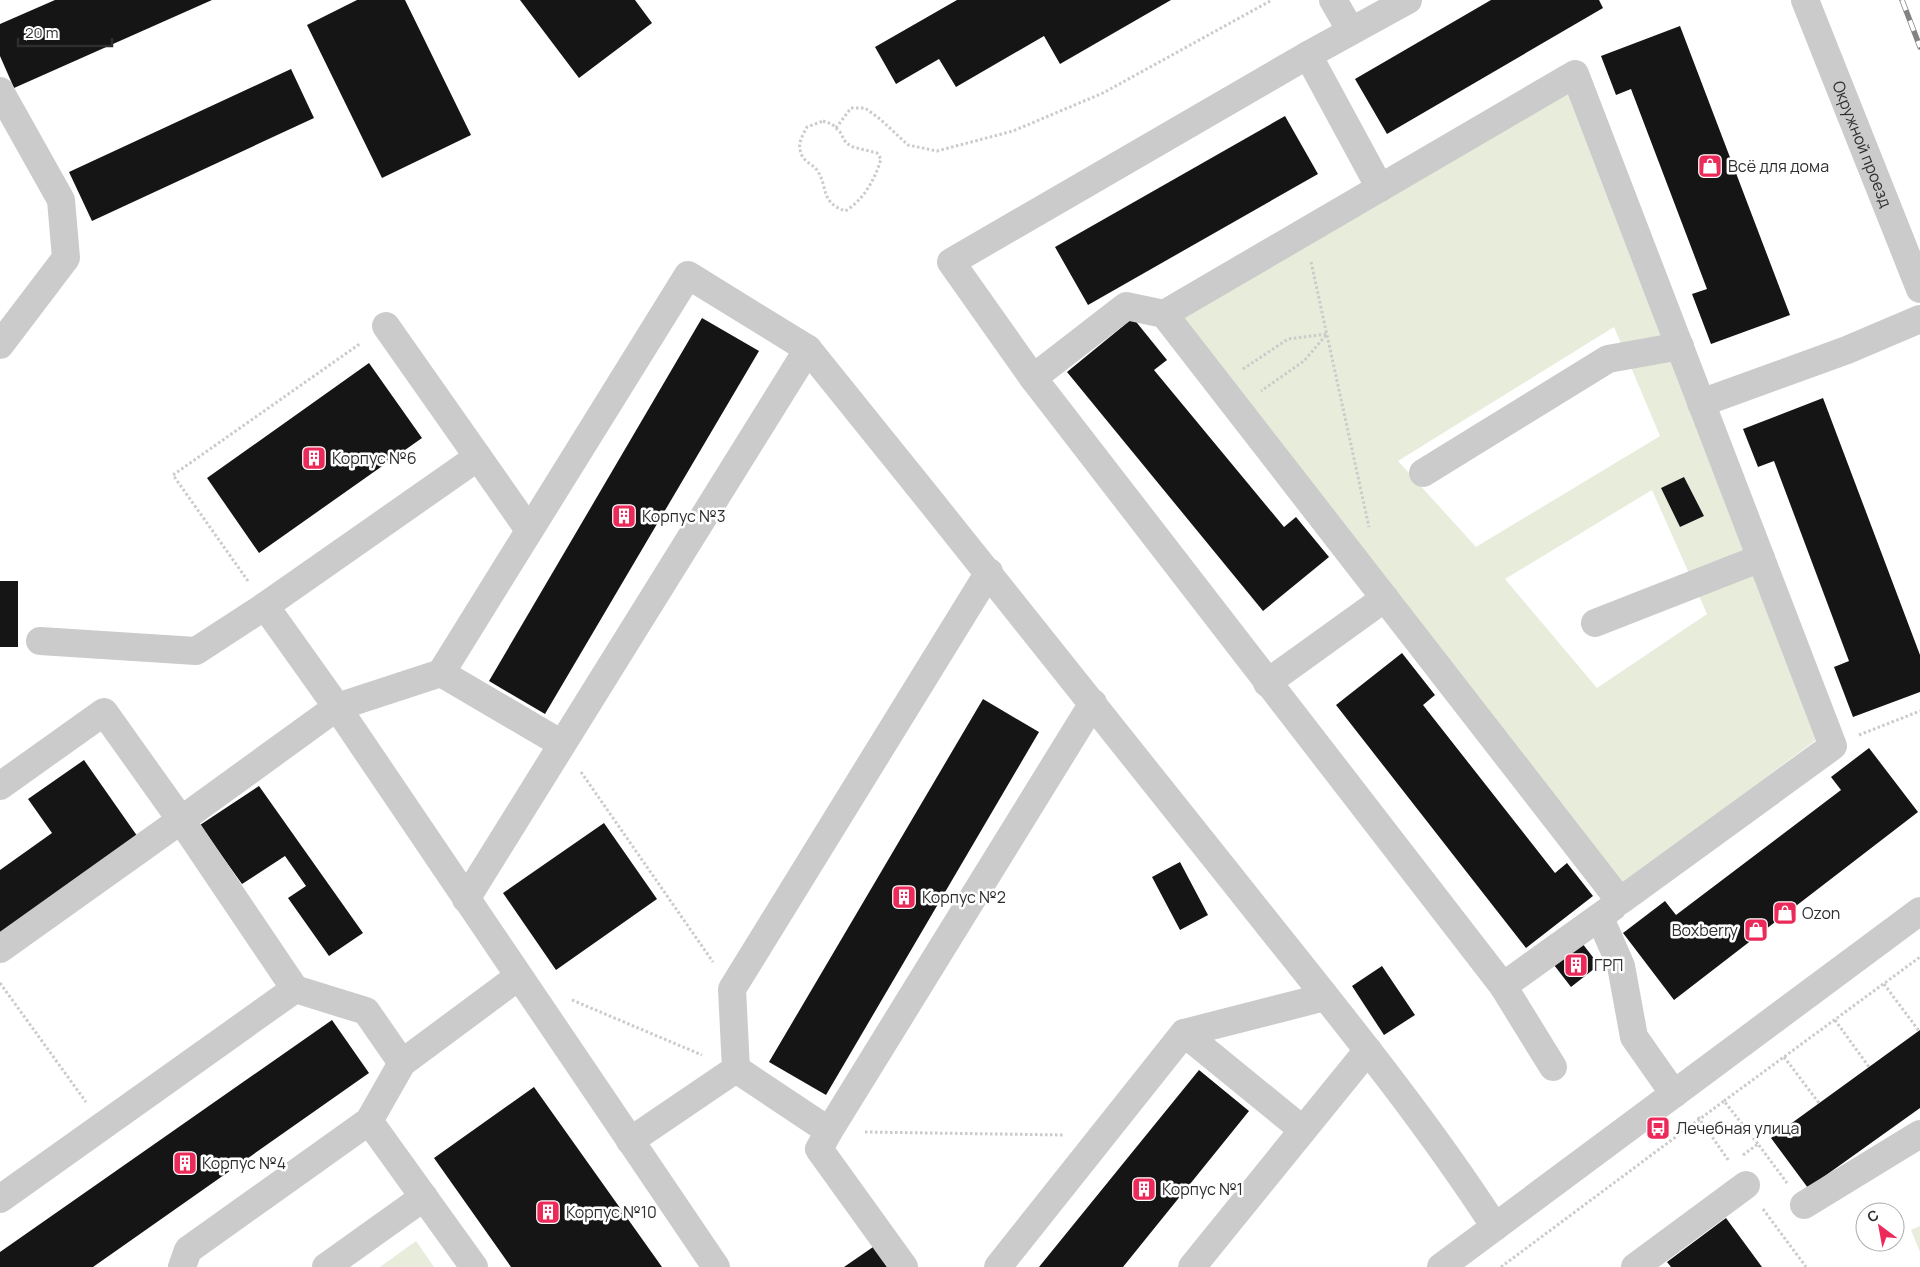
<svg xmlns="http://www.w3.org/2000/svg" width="1920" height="1267" viewBox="0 0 1920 1267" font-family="Manrope,sans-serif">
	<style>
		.green { fill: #e7ecdb; fill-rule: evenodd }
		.building { fill: #151515 }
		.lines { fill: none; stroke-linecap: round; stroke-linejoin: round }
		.path { stroke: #cbcbcb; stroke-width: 3; stroke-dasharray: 2.5 2.5; stroke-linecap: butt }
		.minor { stroke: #cbcbcb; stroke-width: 28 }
		.rail-casing { stroke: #838383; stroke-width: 5.5 }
		.rail { stroke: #fff; stroke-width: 4; stroke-dasharray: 11; stroke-linecap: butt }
		.labels { text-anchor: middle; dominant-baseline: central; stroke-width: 5; stroke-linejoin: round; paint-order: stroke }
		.street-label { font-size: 16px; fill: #2e2e2e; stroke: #fff }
		.poi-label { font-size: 16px; fill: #2e2e2e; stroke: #fff; text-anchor: start }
	</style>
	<rect width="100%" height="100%" fill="#fff"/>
	<!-- green -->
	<path class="green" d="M1566 90 1816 740 1622 884 1179 315ZM1614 327 1660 436 1476 547 1398 461ZM1684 477 1704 516 1680 527 1661 488ZM1652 490 1707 614 1597 688 1505 579Z
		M1920 1226V1252L1911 1230Z
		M416 1241 434 1267H380Z"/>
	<!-- building -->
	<path class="building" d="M55 0H212L14 88 0 56V24Z
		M357 0H405L471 135 382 178 307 25Z
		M520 0H635L652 23 579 78Z
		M957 0H1171L1060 64 1044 36 956 87 939 59 896 84 875 47Z
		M1491 0H1599L1603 8 1387 134 1355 79Z
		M1680 26 1790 315 1711 344 1692 294 1707 289 1631 89 1616 95 1601 56Z
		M291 69 314 118 92 221 69 172Z
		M1285 116 1318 174 1088 305 1055 247Z
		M702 318 759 351 545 714 489 681Z
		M1133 318 1167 360 1154 370 1284 527 1296 517 1329 557 1263 611 1067 372Z
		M369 363 422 438 259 553 207 478Z
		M1823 398 1920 655V692L1853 717 1834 667 1849 661 1774 461 1758 467 1743 429Z
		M1684 477 1704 516 1680 527 1661 488Z
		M0 581H18V647H0Z
		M1402 653 1435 695 1423 705 1555 873 1567 863 1593 896 1526 948 1336 705Z
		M983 699 1039 732 826 1095 769 1062Z
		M1869 748 1918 812 1674 1000 1623 933 1665 901 1676 915 1841 790 1831 777Z
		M84 760 140 840 0 937V870L52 833 28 799Z
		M259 786 363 933 329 956 288 898 306 886 285 856 242 884 200 825Z
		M604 823 657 899 556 970 503 893Z
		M1180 862 1208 915 1180 930 1152 877Z
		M1582 943 1599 965 1571 987 1554 965Z
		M1382 966 1415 1015 1384 1035 1352 986Z
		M332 1020 369 1073 93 1267H0V1252Z
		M1920 1030V1108L1808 1188 1771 1138Z
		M1199 1070 1249 1111 1123 1267H1039Z
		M534 1087 662 1267H511L434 1158Z
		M1726 1218 1762 1267H1671L1667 1262Z
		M876 1245 891 1267H844Z"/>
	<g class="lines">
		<!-- path -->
		<path class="path" d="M823 121 832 124 840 132 846 143 853 147 877 153 881 159C875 179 864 200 845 211 819 201 829 188 817 170 812 164 803 161 801 153 797 143 803 135 807 127Z
			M836 128 851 108H865L880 119 908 145 937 151 1013 131 1103 93 1272 0
			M1311 262 1369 527
			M1243 369 1288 339 1327 334 1304 361 1261 391
			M248 581 173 475 361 343
			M1859 735 1920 711
			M581 772 713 962
			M0 983 86 1102
			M1884 984 1919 1031
			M572 1000 702 1055
			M1835 1020 1869 1067
			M1784 1057 1819 1103
			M1724 1101 1920 957
			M1698 1117 1729 1161
			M865 1132 1064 1135
			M1743 1155 1758 1144 1787 1183
			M1763 1209 1806 1267
			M1501 1267 1724 1101 1758 1144"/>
		<!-- minor -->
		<g class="minor">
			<path d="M1333 0 1351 31"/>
			<path d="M1408 0 1308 55 951 262 1033 378 1503 986 1553 1067"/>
			<path id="s1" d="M1805 0 1920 289"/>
			<path d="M1308 55 1380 188"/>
			<path d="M0 91 61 200 66 258 0 345"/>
			<path d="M808 349C950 525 1091 701 1232 879 1322 993 1416 1105 1495 1227"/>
			<path d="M1033 378 1126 306 1164 314 1620 901 1833 746 1575 74 1164 314"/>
			<path d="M1701 403 1847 350 1920 319"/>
			<path d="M478 457 529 530"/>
			<path d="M1423 473 1608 359 1680 346"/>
			<path d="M265 606 337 707 716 1267"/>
			<path d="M1595 623 1761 558"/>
			<path d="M40 641 196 651 265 606 478 457 386 326"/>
			<path d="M441 673 562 744"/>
			<path d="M1267 683 1385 598"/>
			<path d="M0 786 104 712 181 820 0 949"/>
			<path d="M1600 918 1621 966 1634 1037 1674 1094"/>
			<path d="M1503 986 1613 907"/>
			<path d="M1184 1033 1303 1130"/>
			<path d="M402 1063 366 1011 295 989 181 820 337 707 441 673 688 275 808 349 466 899"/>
			<path d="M736 1069 829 1131 819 1149 904 1267"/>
			<path d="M829 1131 1093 703"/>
			<path d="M630 1141 736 1069 732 989 989 572"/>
			<path d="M0 1199 295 989"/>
			<path d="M1804 1205 1920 1134"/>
			<path d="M182 1267 188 1250 369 1121"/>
			<path d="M326 1267 424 1197"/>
			<path d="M474 1267 369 1121 402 1063 518 977"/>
			<path d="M998 1267 1184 1033 1325 997"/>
			<path d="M1192 1267 1368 1050"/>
			<path d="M1441 1267 1920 911"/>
			<path d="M1635 1267 1746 1185"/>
		</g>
		<!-- rail casing -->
		<g class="rail-casing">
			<path id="rail" d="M1902 0 1920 47"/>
		</g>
		<!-- rail -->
		<use href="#rail" class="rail"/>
	</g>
	<!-- icons -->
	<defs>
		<g id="shop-square" transform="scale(1.25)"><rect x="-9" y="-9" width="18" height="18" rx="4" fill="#eb2a5a" stroke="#fff"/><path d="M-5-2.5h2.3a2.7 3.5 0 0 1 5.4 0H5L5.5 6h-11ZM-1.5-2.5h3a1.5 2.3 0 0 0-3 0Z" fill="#fff"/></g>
		<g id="building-square" transform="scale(1.25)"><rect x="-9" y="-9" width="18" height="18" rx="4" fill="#eb2a5a" stroke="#fff"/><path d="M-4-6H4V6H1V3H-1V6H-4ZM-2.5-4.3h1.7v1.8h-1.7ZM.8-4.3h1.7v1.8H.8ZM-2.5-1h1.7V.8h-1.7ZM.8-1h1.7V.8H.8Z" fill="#fff"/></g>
		<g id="bus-square" transform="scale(1.25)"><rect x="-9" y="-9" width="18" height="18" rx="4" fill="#eb2a5a" stroke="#fff"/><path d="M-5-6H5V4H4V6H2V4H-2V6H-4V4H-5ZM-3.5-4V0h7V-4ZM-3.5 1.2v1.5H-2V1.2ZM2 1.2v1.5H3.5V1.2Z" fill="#fff"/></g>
	</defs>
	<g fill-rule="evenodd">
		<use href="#shop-square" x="1710" y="166"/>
		<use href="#building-square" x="314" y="458"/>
		<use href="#building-square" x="624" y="516"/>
		<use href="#building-square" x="904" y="897"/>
		<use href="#shop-square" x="1785" y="913"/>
		<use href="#shop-square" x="1756" y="930"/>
		<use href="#building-square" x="1576" y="965"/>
		<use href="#bus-square" x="1658" y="1128"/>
		<use href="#building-square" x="185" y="1163"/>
		<use href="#building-square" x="1144" y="1189"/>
		<use href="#building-square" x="548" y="1212"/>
	</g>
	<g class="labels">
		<!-- street labels -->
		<g class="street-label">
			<text stroke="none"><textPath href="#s1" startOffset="155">Окружной проезд</textPath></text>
		</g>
		<!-- poi labels -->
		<g class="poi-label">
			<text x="1728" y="166">Всё для дома</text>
			<text x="332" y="458">Корпус №6</text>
			<text x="642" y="516">Корпус №3</text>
			<text x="922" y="897">Корпус №2</text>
			<text x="1802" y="913">Ozon</text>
			<text x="1738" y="930" text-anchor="end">Boxberry</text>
			<text x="1594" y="965">ГРП</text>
			<text x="1676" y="1128">Лечебная улица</text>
			<text x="202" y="1163">Корпус №4</text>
			<text x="1162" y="1189">Корпус №1</text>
			<text x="566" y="1212">Корпус №10</text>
		</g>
	</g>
	<!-- north arrow -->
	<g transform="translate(1880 1227) rotate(328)"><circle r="24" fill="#ffffff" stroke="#ababab"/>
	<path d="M0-4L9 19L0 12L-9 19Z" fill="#eb2a5a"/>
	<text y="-8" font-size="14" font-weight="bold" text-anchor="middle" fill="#2e2e2e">С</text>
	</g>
	<!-- scale -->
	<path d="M18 38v8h94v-8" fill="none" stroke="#2e2e2e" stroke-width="2.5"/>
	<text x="25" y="38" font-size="15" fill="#2e2e2e" stroke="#ffffff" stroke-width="4" paint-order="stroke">20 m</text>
</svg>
